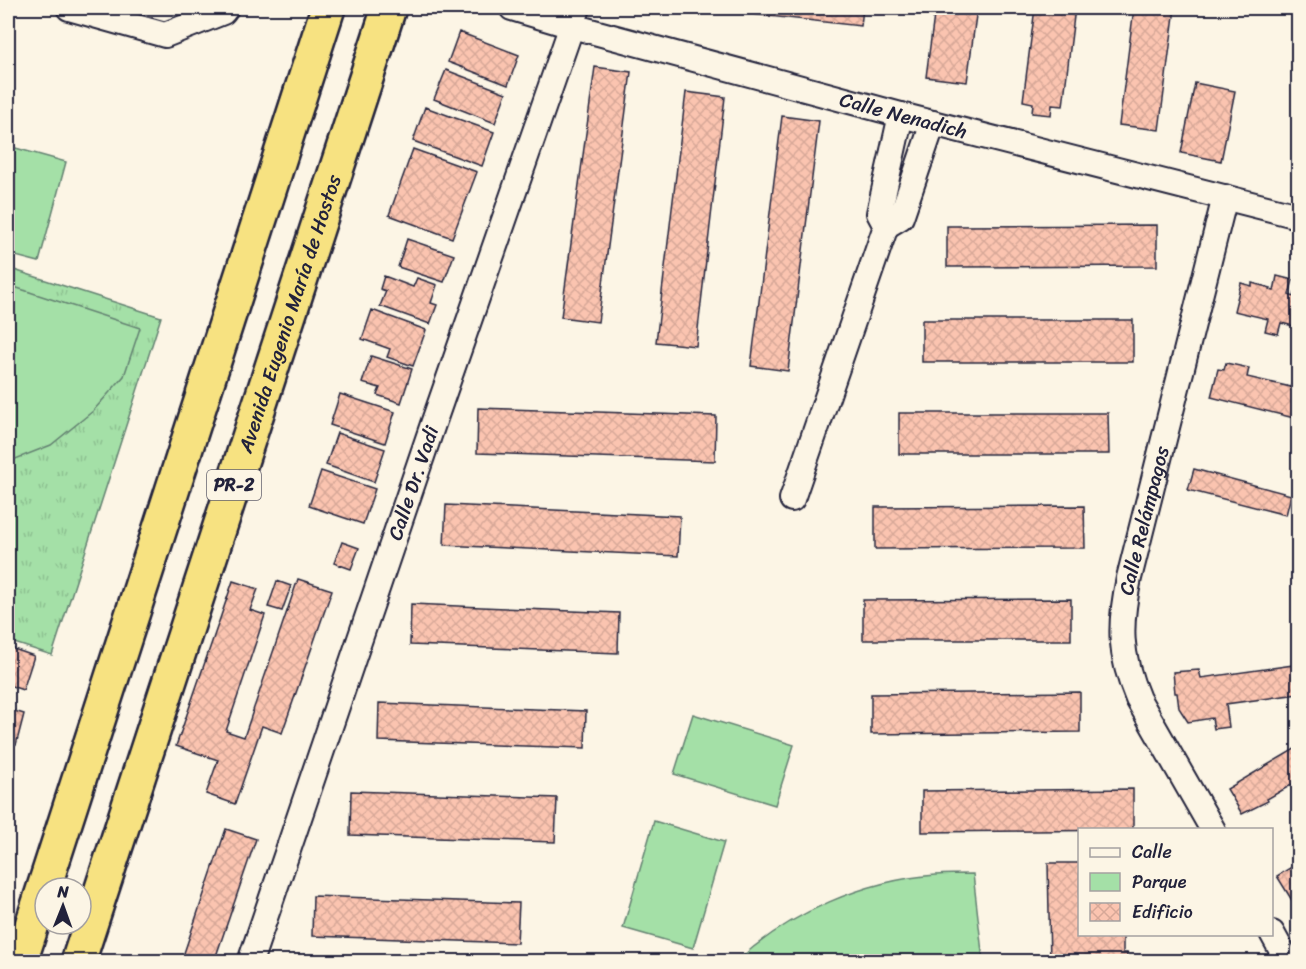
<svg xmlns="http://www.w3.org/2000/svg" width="1306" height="969" viewBox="0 0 1306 969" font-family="Sriracha,sans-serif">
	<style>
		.grass { fill: url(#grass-tufts); stroke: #638171; stroke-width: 1.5 }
		.park { fill: #a4e0a7; stroke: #638171; stroke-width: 1.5 }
		.building { fill: url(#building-cross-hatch); stroke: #22223b; stroke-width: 1.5 }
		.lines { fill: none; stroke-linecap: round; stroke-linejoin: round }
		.minor-casing { stroke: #22223b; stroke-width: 28 }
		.highway-casing { stroke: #22223b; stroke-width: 38 }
		.minor { stroke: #fcf5e5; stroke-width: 24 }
		.highway { stroke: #f7e281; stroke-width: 33 }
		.labels { text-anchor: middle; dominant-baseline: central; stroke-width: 5; stroke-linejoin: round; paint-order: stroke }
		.shield { fill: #fcf5e5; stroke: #63616e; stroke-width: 1.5 }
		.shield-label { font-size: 18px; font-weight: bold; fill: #22223b }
		.street-label { font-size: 20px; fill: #22223b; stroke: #fcf5e5 }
	</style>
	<defs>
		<pattern id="grass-tufts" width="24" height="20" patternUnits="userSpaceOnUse" patternTransform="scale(1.5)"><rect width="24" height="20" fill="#a4e0a7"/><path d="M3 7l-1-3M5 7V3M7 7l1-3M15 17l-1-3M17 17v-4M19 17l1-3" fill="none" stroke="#8dc091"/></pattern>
		<pattern id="building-cross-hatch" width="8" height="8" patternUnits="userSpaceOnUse" patternTransform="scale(1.5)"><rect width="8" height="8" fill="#fbc4b0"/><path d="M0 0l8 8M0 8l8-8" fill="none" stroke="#d7a898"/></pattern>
	</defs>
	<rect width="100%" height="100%" fill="#fcf5e5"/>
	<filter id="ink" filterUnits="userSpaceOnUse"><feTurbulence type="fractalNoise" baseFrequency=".0167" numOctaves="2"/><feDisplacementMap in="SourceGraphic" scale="12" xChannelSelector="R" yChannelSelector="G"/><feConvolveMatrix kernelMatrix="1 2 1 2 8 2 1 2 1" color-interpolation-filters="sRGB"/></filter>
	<g filter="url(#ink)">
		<!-- grass -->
		<path class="grass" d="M8 268 161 317 52 655 8 641Z"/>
		<!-- park -->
		<path class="park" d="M12 147 66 162 39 262 8 254V162Z
			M8 285 140 328 124 376 93 411 51 445 8 462Z
			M693 714 794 745 775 805 674 774Z
			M654 821 724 842 693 948 623 928Z
			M973 874 983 961H737C790 913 864 880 936 875 948 874 961 874 973 874Z"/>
		<!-- building -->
		<path class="building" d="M696 8H863L861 26Z
			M935 8H977L967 82 926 77Z
			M1035 8H1075L1063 106 1052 105 1051 115 1032 113 1033 103 1023 101Z
			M1134 8H1175L1159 130 1119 125Z
			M459 32 519 55 508 85 448 62Z
			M595 67 631 72 598 322 561 317Z
			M446 70 506 93 495 123 434 99Z
			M1195 83 1235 91 1221 161 1181 153Z
			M686 92 725 97 696 346 656 342Z
			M425 107 494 132 482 166 413 141Z
			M782 116 819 121 788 371 751 366Z
			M413 149 477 172 452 238 389 215Z
			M1157 225V266L947 267V226Z
			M407 239 454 255 444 282 398 267Z
			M384 276 413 287 417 278 437 285 431 303 437 305 430 324 380 306 386 291 380 289Z
			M1277 276 1293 280 1289 295 1294 297 1296 290H1298V327L1281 323 1278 334 1265 331 1268 319 1234 311 1241 283 1252 286V283L1271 288 1270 290 1274 291Z
			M372 310 426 330 413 366 387 357 390 349 362 339Z
			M922 320H1133V362H922Z
			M371 356 412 369 401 403 377 395 380 388 362 383Z
			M1226 363 1249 368 1247 377 1291 387 1295 370H1298V419L1211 397 1218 369 1224 370Z
			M340 394 395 412 385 443 330 425Z
			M478 408 716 416 715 461 477 453Z
			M899 413H1108L1109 454H899Z
			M337 433 385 449 374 482 326 465Z
			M1194 469 1291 495 1286 515 1188 490Z
			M321 471 375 489 363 524 309 506Z
			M446 505 680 516 678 556 444 545Z
			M1084 506 1085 548 875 549V507Z
			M342 542 359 548 351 569 334 563Z
			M298 579 332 590 282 733 262 726 235 804 206 794 218 760 176 746 233 581 258 589 250 610 265 615 226 731 244 737Z
			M277 581 291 586 282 611 268 607Z
			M1071 599V640H863V600Z
			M411 604 619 613 618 653 410 645Z
			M8 647 34 656 23 690 8 685Z
			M1298 660V694L1226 704 1229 727 1214 729 1212 718 1188 722 1179 708 1177 693H1175L1173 672 1199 670 1201 678 1293 665V661Z
			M1080 692V732L871 734V694Z
			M379 703 586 711 585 748 378 741Z
			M8 709 24 714 16 745 8 742Z
			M1298 747V781L1267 799 1268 801 1242 814 1227 789Z
			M1133 789V830L922 832V791Z
			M351 791 557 798 555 842 350 835Z
			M226 829 256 839 214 962H181Z
			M1048 863H1080V934H1123V953H1127V962H1050Z
			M1298 863V899L1293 902 1277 876Z
			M313 896 519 903 517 943 312 936Z"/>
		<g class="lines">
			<!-- minor casing -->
			<g class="minor-casing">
				<g id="minor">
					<path d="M69 8 165 35 223 12 226 8"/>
					<path id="s1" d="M512 8 572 26 901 115 1298 216"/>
					<path d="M886 226 879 213 901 115"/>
					<path d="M792 499 886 226 901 217 933 123"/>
					<path id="s2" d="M1213 830 1138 699C1119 654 1119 625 1129 578L1225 197"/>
					<path d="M1272 933 1288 962"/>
					<path id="s3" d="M250 962 433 424 578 8"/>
				</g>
			</g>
			<!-- highway casing -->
			<g class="highway-casing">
				<g id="highway">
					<path d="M20 962 328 8"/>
					<path id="s4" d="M78 962 389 8"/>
				</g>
			</g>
			<!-- minor -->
			<use href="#minor" class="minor"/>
			<!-- highway -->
			<use href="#highway" class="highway"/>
		</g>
	</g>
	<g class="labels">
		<!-- shield labels -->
		<rect class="shield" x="207" y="470" width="54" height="30" rx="4.5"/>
		<g class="shield-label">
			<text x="234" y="485">PR-2</text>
		</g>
		<!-- street labels -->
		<g class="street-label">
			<text stroke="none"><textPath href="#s1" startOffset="406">Calle Nenadich</textPath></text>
			<text stroke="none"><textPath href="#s4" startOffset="682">Avenida Eugenio María de Hostos</textPath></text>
			<text stroke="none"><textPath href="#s3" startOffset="506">Calle Dr. Vadi</textPath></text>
			<text stroke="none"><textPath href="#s2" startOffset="334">Calle Relámpagos</textPath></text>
		</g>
	</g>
	<!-- margin -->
	<rect width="1306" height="969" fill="none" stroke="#fcf5e5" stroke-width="30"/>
	<rect x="15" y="15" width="1276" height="939" fill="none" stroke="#22223b" stroke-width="2" filter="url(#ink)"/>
	<!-- legend -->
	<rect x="1078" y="828" width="195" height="108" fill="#fcf5e5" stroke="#a5a1a1" stroke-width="1.5"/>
	<rect x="1090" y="848" width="30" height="9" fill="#fcf5e5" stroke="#a5a1a1" stroke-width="1.5"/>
	<text x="1132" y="858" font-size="18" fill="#22223b">Calle</text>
	<rect x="1090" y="873" width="30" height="18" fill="#a4e0a7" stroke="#a5a1a1" stroke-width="1.5"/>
	<text x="1132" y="888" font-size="18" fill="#22223b">Parque</text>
	<rect x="1090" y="903" width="30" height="18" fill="url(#building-cross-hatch)" stroke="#a5a1a1" stroke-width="1.5"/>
	<text x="1132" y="918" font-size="18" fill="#22223b">Edificio</text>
	<!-- north arrow -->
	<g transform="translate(63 906) rotate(1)"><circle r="28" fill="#fcf5e5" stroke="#a5a1a1" stroke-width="1.5"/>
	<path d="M0-4.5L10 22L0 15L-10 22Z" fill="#22223b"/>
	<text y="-9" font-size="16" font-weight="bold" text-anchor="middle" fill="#22223b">N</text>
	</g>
</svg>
